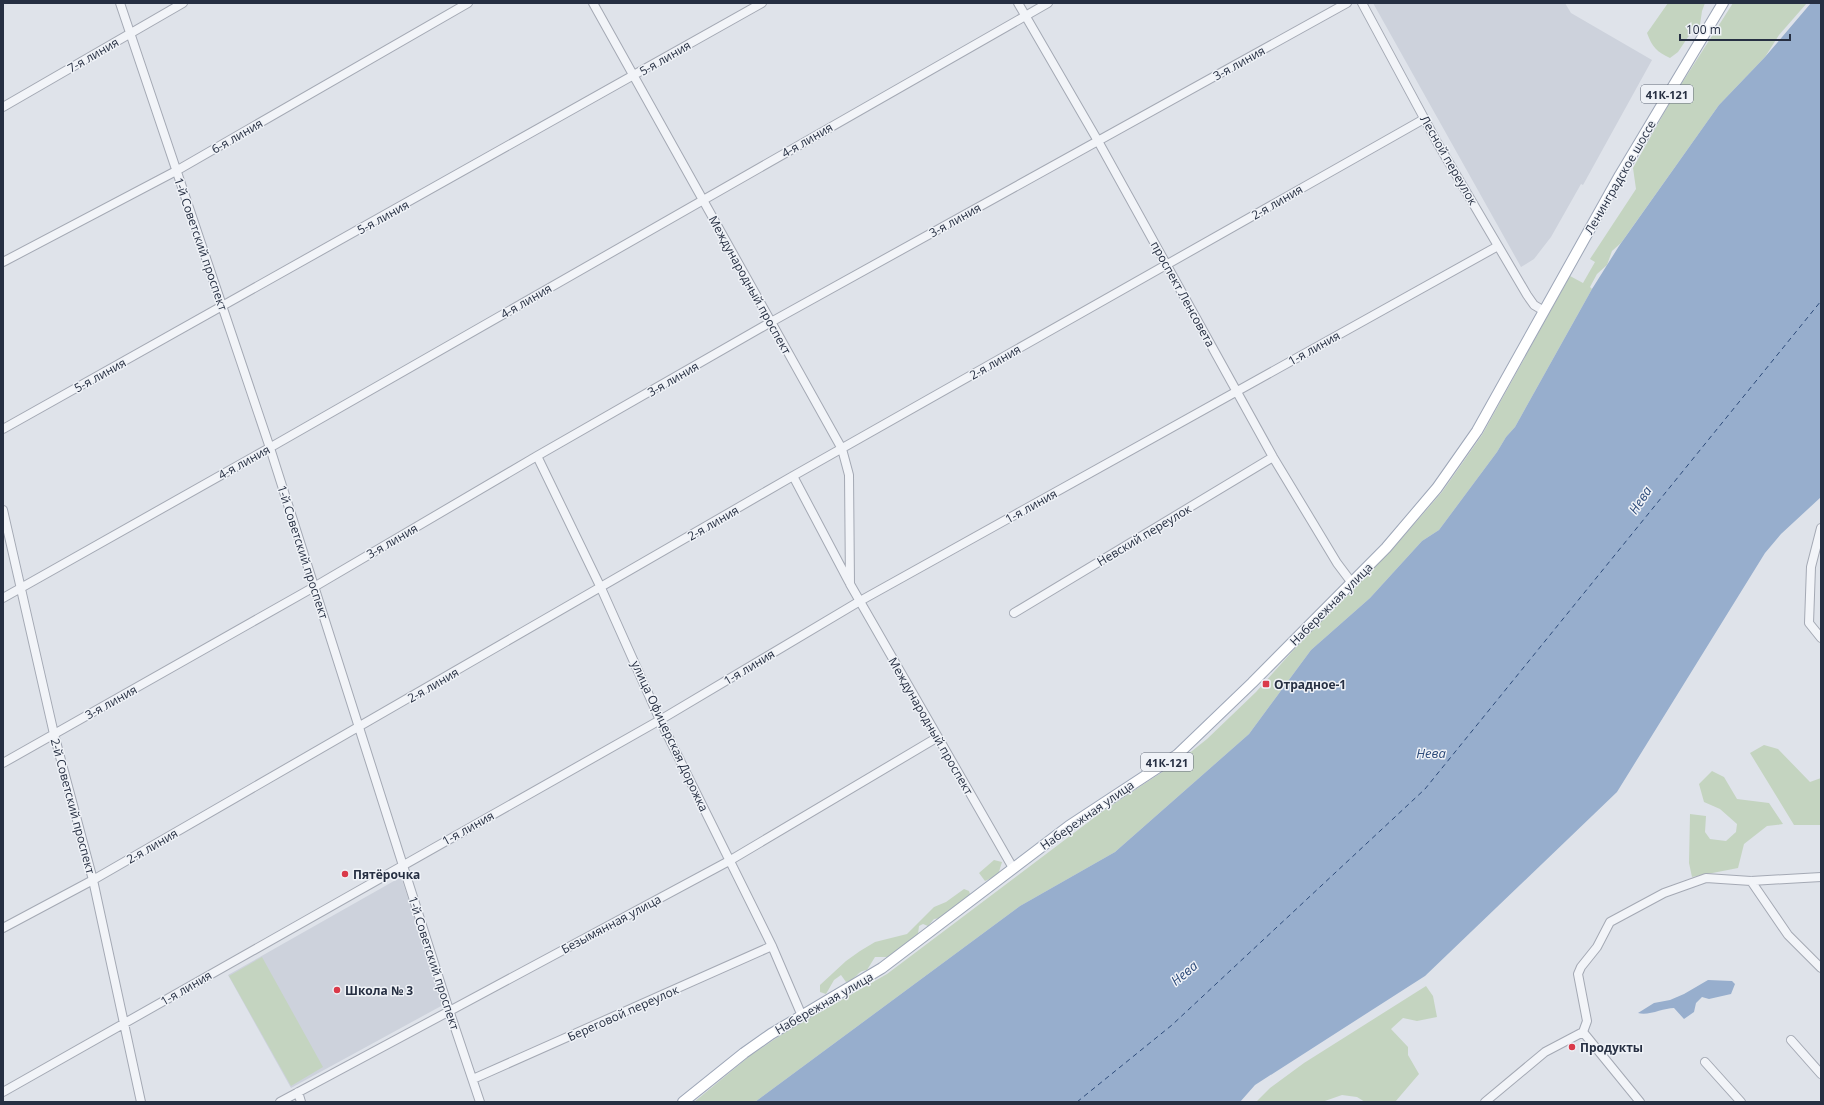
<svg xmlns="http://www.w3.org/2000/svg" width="1824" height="1105" viewBox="0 0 1824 1105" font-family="'Open Sans',sans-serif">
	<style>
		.built { fill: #cdd2dc }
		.green { fill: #c4d4c0 }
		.water { fill: #97aecd }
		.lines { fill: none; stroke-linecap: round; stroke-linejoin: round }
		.ferry { stroke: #2d4b7a; stroke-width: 1; stroke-dasharray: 5 4; stroke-linecap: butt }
		.minor-casing { stroke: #a4a9b4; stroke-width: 10 }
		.major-casing { stroke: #9da6b7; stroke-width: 12 }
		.minor { stroke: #f2f4f8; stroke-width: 8 }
		.major { stroke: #fff; stroke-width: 10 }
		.poi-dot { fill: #da3949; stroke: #eff2f7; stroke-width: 1.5 }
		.labels { text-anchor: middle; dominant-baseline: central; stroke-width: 3; stroke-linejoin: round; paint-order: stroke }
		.shield { fill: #eff2f7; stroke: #626a78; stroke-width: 1 }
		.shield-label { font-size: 11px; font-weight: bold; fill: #262f42 }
		.street-label { font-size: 12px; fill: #262f42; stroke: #eff2f7 }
		.poi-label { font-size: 12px; font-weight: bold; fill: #262f42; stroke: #eff2f7; text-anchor: start }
		.water-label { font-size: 13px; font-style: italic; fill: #2d4b7a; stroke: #eff2f7 }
	</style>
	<rect width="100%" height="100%" fill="#dfe3ea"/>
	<!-- built -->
	<path class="built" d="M1373 3H1565L1571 13 1652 60 1583 185 1581 184 1551 237 1534 259 1521 267Z
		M401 877 443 1005 291 1088 228 975Z"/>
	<!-- green -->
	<path class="green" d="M1668 3H1705L1702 11 1700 25 1688 37 1678 52 1670 58C1657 52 1652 47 1647 33Z
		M1733 3H1807L1779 35 1765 57 1719 105 1621 243 1612 251 1607 265 1597 274 1590 287 1592 289 1515 427 1506 437 1497 452 1439 530 1422 541 1370 598 1311 650 1249 734 1115 852 1020 906 755 1102H694L751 1055 784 1033 887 974 1103 811 1182 759 1207 739 1256 692 1307 635 1390 552 1442 492 1482 435 1570 276 1583 283 1595 262 1590 259 1636 189 1633 168 1673 97Z
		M1764 745 1778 749 1810 782 1821 778V825H1794L1750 753Z
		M1712 771 1724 777 1737 799 1769 803 1783 824 1767 826 1744 844 1738 868 1692 877 1689 863 1690 814 1706 816 1705 832 1710 839 1726 841 1736 832 1737 824 1720 809 1704 802 1699 784Z
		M994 860 1002 862 998 875 985 881 979 873Z
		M964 889 969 891 970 894 941 918 934 919 928 926 923 924 919 926 918 934 912 940 888 957H875L867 970C856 971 857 980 846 982L841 975 834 980 826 994 820 992V985L846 961 860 951 875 942 907 934 934 907 946 902Z
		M262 957 323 1067 291 1086 229 976Z
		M1426 986 1433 996 1437 1017 1417 1021 1403 1018 1391 1029 1408 1047V1055L1419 1074 1395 1102H1365L1357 1097 1342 1095 1322 1102H1256L1270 1088 1304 1063Z"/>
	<!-- water -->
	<path class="water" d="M1811 3H1821V497L1781 534 1765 553 1617 792 1425 976 1255 1085 1240 1102H755L1020 906 1115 852 1249 734 1311 650 1370 598 1422 541 1439 530 1497 452 1506 437 1515 427 1592 289 1619 246 1719 105 1765 57Z
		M1708 980 1732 981 1735 984 1731 994 1709 999 1702 997 1696 1003 1694 1012 1684 1019 1674 1008C1663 1008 1649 1016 1638 1013L1654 1003 1670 1000 1684 994Z"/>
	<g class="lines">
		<!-- ferry -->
		<path class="ferry" d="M1077 1102 1172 1025 1425 789 1821 301"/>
		<!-- minor casing -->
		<g class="minor-casing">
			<path id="minor" d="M120 3 270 448 449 1010 480 1102
				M593 3 842 449 849 475 850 584 1013 868
				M1018 3 1098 141 1273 457 1337 563 1352 583
				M1362 3 1438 144 1527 295 1534 305 1544 311
				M3 107 183 3
				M3 262 176 171 468 3
				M3 429 762 3
				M537 456 601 588 660 720 772 946 802 1016
				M793 476 849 582
				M3 510 54 734 93 880 141 1102
				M1821 528 1811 567 1809 623 1821 638
				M3 598 271 447 1048 3
				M1014 613 1273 457
				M3 763 314 587 537 456 771 322 1347 3
				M1751 881 1788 935 1821 968
				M3 928 93 880 793 476 1424 119
				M1583 1032 1640 1102
				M1791 1040 1821 1074
				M1705 1062 1741 1102
				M473 1079 772 946
				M3 1092 660 720 860 601 1498 246
				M298 1092 301 1102
				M280 1102 729 861 938 737
				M1485 1102 1545 1052 1583 1032 1587 1021 1578 974 1581 967 1597 947 1610 922 1664 893 1706 878 1751 881 1821 877"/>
		</g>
		<!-- major casing -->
		<g class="major-casing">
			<path id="major" d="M683 1102 744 1053 771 1034 882 968 1069 826 1177 755 1252 683 1386 548 1437 488 1477 431 1620 175 1723 3"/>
		</g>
		<!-- minor -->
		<use href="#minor" class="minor"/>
		<!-- major -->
		<use href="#major" class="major"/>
	</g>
	<!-- markers -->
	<g class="poi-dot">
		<rect x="1262" y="680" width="8" height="8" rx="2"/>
		<circle cx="345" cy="874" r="4"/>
		<circle cx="337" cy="990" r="4"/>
		<circle cx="1572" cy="1047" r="4"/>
	</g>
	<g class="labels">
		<!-- shield labels -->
		<g class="shield">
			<rect x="1641" y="85" width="52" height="18" rx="3"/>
			<rect x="1141" y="753" width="52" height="18" rx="3"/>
		</g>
		<g class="shield-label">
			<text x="1667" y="94">41К-121</text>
			<text x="1167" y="762">41К-121</text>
		</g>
		<!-- street labels -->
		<g class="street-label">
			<text transform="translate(93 55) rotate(-30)">7-я линия</text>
			<text transform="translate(665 58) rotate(-30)">5-я линия</text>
			<text transform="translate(1239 63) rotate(-29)">3-я линия</text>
			<text transform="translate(237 136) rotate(-30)">6-я линия</text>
			<text transform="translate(807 140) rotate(-30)">4-я линия</text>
			<text transform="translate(1449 160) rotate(60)">Лесной переулок</text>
			<text transform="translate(1620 177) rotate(-60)">Ленинградское шоссе</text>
			<text transform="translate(1277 202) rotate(-30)">2-я линия</text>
			<text transform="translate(383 217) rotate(-29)">5-я линия</text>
			<text transform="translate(955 220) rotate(-29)">3-я линия</text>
			<text transform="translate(201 244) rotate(71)">1-й Советский проспект</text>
			<text transform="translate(750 285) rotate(61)">Международный проспект</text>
			<text transform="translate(1183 294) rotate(61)">проспект Ленсовета</text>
			<text transform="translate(526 301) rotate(-30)">4-я линия</text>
			<text transform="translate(1314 348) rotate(-29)">1-я линия</text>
			<text transform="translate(995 362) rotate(-30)">2-я линия</text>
			<text transform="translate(100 375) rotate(-29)">5-я линия</text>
			<text transform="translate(673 379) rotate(-30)">3-я линия</text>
			<text transform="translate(244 462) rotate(-29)">4-я линия</text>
			<text transform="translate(1031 506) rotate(-29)">1-я линия</text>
			<text transform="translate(713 523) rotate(-30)">2-я линия</text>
			<text transform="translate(1144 535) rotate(-31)">Невский переулок</text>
			<text transform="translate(392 541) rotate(-30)">3-я линия</text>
			<text transform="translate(303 552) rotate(72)">1-й Советский проспект</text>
			<text transform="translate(1331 604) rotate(-45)">Набережная улица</text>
			<text transform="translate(749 667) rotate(-31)">1-я линия</text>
			<text transform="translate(433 685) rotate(-30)">2-я линия</text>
			<text transform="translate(111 702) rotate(-29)">3-я линия</text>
			<text transform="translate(931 726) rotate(60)">Международный проспект</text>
			<text transform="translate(670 736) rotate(65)">улица Офицерская Дорожка</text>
			<text transform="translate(73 806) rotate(75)">2-й Советский проспект</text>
			<text transform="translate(1087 815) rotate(-35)">Набережная улица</text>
			<text transform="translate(468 828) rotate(-29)">1-я линия</text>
			<text transform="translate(152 846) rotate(-30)">2-я линия</text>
			<text transform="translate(611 924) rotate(-28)">Безымянная улица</text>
			<text transform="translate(434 963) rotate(72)">1-й Советский проспект</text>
			<text transform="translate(186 988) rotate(-30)">1-я линия</text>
			<text transform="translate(824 1003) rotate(-30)">Набережная улица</text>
			<text transform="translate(623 1013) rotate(-24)">Береговой переулок</text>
		</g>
		<!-- poi labels -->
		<g class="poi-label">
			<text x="1274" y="684">Отрадное-1</text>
			<text x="353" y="874">Пятёрочка</text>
			<text x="345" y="990">Школа № 3</text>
			<text x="1580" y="1047">Продукты</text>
		</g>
		<!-- water labels -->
		<g class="water-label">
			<text transform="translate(1640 500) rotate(-57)">Нева</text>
			<text x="1431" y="753">Нева</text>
			<text transform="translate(1184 973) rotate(-40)">Нева</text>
		</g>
	</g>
	<!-- border -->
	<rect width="1824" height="1105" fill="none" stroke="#262f42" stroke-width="8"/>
	<!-- scale -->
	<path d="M1680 34v6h110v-6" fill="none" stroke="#262f42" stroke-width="2"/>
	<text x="1686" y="34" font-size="12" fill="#262f42" stroke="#eff2f7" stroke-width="3" paint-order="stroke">100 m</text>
</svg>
